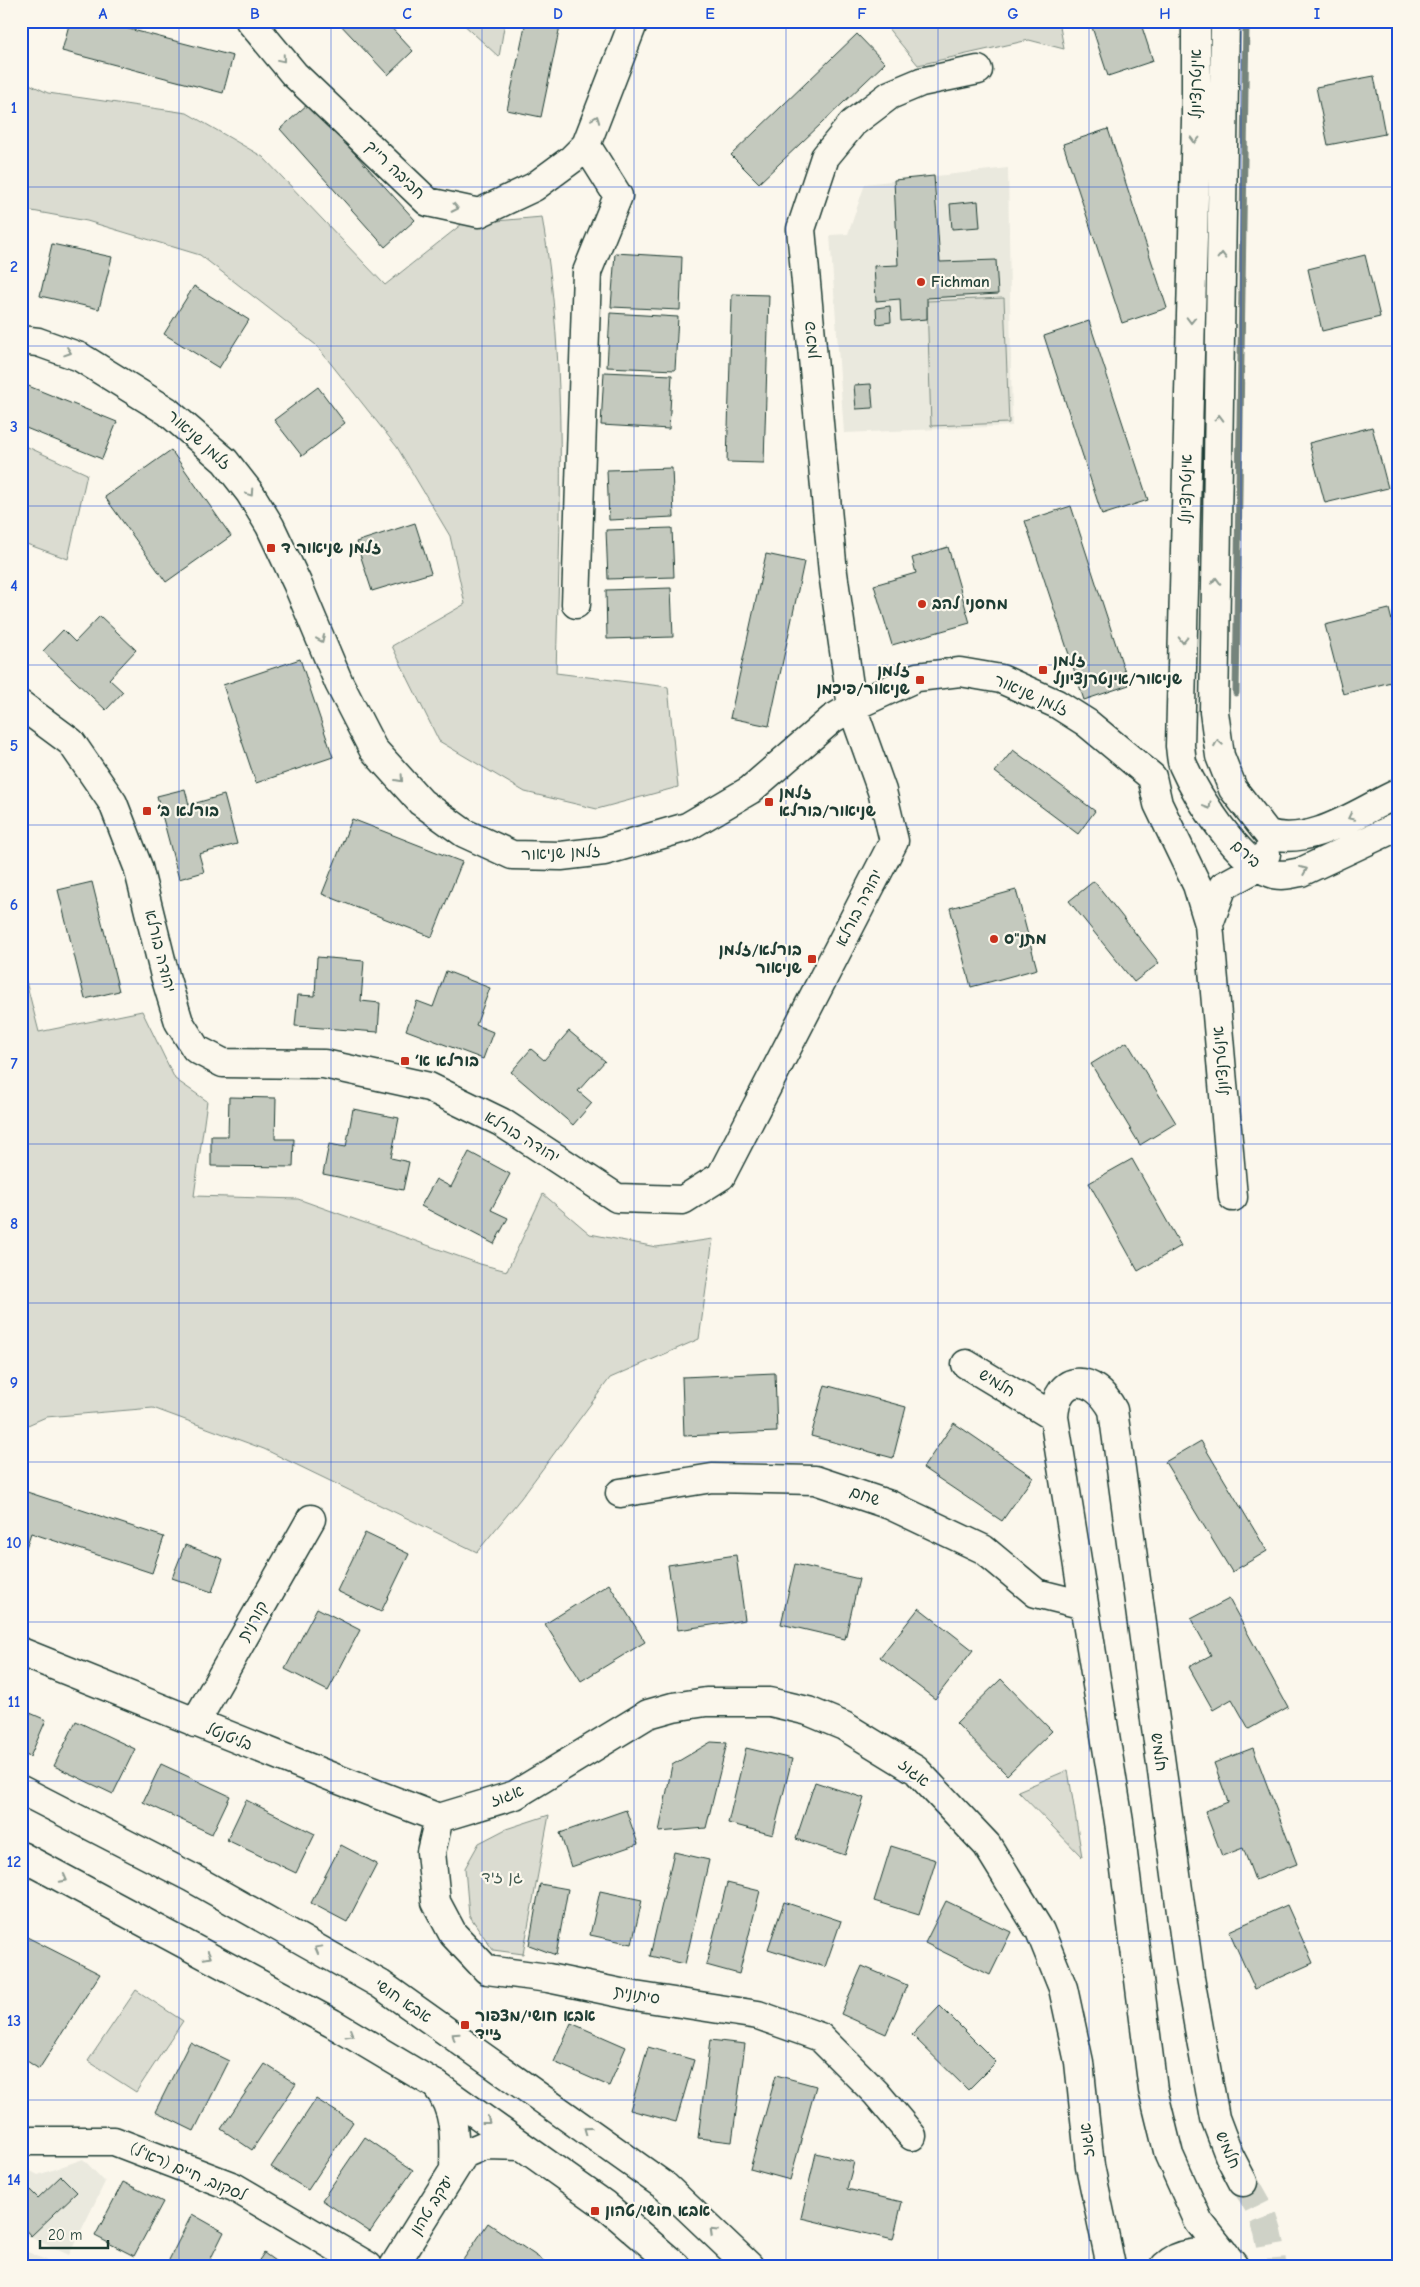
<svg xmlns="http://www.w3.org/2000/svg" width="1420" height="2287" viewBox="0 0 1420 2287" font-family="'Comic Neue','Playpen Sans Hebrew',sans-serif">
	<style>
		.built { fill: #eae9de }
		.green { fill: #dbdcd1; stroke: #7d8c82 }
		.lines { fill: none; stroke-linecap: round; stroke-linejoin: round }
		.stream { stroke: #74847b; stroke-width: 7 }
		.building { fill: #c4c9be; stroke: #1f3d34 }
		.minor-tunnel { stroke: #cfd2c7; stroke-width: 28; stroke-dasharray: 28 14; stroke-linecap: butt }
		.minor-casing { stroke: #1f3d34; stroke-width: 31 }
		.major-casing { stroke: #1f3d34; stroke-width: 31 }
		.minor { stroke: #fbf7ec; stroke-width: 28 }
		.major { stroke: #fbf7ec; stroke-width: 28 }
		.oneway { stroke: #8d9a90 }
		.grid { fill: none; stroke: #1d4ed8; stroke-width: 1; stroke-opacity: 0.55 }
		.poi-dot { fill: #c8321e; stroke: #fbf7ec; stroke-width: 2 }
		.labels { text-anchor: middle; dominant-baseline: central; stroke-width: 4.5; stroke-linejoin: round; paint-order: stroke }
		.street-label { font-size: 16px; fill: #1f3d34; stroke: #fbf7ec }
		.poi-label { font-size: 16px; font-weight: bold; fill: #1f3d34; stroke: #fbf7ec; text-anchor: start }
		.park-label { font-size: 16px; fill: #455d53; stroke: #fbf7ec }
		.neatline { fill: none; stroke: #1d4ed8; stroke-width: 2 }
		.grid-label { font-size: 16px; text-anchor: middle; font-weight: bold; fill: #1d4ed8 }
	</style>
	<rect width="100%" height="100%" fill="#fbf7ec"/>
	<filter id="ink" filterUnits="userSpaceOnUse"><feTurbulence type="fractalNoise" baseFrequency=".02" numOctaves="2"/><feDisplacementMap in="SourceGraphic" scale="10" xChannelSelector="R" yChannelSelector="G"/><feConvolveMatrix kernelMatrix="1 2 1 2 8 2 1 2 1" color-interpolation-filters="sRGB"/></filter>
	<g filter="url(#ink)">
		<!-- built -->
		<path class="built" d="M1008 168 1012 426 844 433 830 235 848 234 865 184Z
			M83 2159 105 2182 69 2255 21 2233V2166L38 2175Z
			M21 2249 48 2261 46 2266H21Z"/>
		<!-- green -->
		<path class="green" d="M460 21H505L499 57Z
			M882 21H1059L1064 49 1029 40 918 65Z
			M21 80 48 93 187 113 263 157 385 285 462 224 542 217C568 368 560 521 556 673L668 687 678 787 597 809 525 792 439 741 392 646 465 604 450 536 397 447 316 345 200 255 87 221 21 209Z
			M1004 298 1009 423 931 426 927 301Z
			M21 444 87 474 68 559 21 542Z
			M21 962 39 1032 142 1011 175 1079 207 1101 194 1196 298 1199 480 1264 507 1271 543 1194 590 1234 656 1247 713 1239 699 1339 610 1378 521 1498 477 1552 264 1449 153 1408 46 1417 21 1428Z
			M1068 1770 1082 1857 1018 1791Z
			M549 1815 523 1954 493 1950 469 1915 465 1868 479 1843 506 1829Z
			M136 1990 183 2021 136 2092 88 2061Z"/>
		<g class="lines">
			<!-- stream -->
			<path class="stream" d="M1236 693 1246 21"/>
		</g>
		<!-- building -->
		<path class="building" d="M70 21H98L233 56 223 93 62 51Z
			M337 21H385L413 51 388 75Z
			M526 21H561L541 117 507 110Z
			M1090 21H1140L1153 61 1108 76Z
			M857 34 885 63 759 183 731 155Z
			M1374 76 1385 134 1328 145 1316 87Z
			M309 103 415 220 385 247 280 129Z
			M1108 129 1167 308 1122 323 1063 144Z
			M934 176 940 262 996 260 998 294 927 298V319L901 321 900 299 876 301 874 266 898 265 894 180Z
			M978 201 980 227 952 229 950 204Z
			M52 244 112 257 99 309 40 296Z
			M615 253 682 257 680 310 611 307Z
			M1365 255 1380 317 1322 331 1308 269Z
			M194 286 249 320 219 368 164 334Z
			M732 294 769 295 764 463 727 462Z
			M890 306 891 322 877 324 876 308Z
			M610 313 678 317 675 370 607 367Z
			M1089 321 1148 500 1102 515 1044 336Z
			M604 372 672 375 669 429 601 425Z
			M21 383 117 422 102 459 21 426Z
			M871 384 873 408 856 409 854 385Z
			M318 387 345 423 302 456 274 420Z
			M1372 427 1388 488 1325 503 1309 443Z
			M171 450 231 536 166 582 105 497Z
			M672 468 674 517 609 520 607 470Z
			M1071 506 1129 685 1084 700 1025 521Z
			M415 523 431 573 372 591 356 542Z
			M672 528 674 577 608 579 606 530Z
			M948 547 970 623 892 645 874 585 916 573 912 558Z
			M766 554 804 562 769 726 730 718Z
			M671 588 673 637 607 639 606 590Z
			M1389 609 1399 649V680L1343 694 1325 625Z
			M100 616 136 650 109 679 123 692 106 710 43 651 63 630 75 642Z
			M300 659 333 757 256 783 223 685Z
			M1013 750 1095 811 1078 834 995 772Z
			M185 789 189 805 224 795 237 844 199 854 204 872 179 879 157 796Z
			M352 819 462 862 432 937 322 894Z
			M1094 881 1159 963 1134 982 1069 901Z
			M92 882 119 991 85 999 58 890Z
			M1016 890 1037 969 971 987 950 908Z
			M317 957 364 961 361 1001 380 1003 378 1032 295 1026 298 995 315 996Z
			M446 971 490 988 476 1025 493 1032 483 1059 406 1030 417 1001 433 1007Z
			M569 1031 605 1061 578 1091 592 1103 573 1125 511 1072 531 1049 544 1060Z
			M1127 1042 1176 1123 1140 1145 1091 1064Z
			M229 1097 276 1098 275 1139H294L293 1167 211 1166V1136H228Z
			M353 1109 399 1118 391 1158 409 1162 403 1190 323 1174 329 1144 346 1147Z
			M469 1152 510 1174 491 1210 508 1218 494 1244 421 1206 436 1179 451 1187Z
			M1132 1159 1181 1246 1138 1271 1089 1183Z
			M775 1373 777 1432 684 1436 682 1377Z
			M825 1385 906 1407 893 1458 811 1436Z
			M954 1423 1033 1477 1002 1521 923 1468Z
			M1201 1441 1267 1551 1232 1572 1165 1462Z
			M21 1490 164 1537 152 1573 31 1533 21 1562Z
			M365 1533 409 1554 381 1612 337 1591Z
			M185 1545 223 1559 212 1592 172 1578Z
			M736 1555 745 1620 678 1630 668 1565Z
			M795 1564 859 1579 845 1639 781 1624Z
			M609 1584 645 1642 581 1681 545 1624Z
			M1229 1599 1288 1707 1249 1729 1232 1699 1213 1710 1189 1667 1211 1655 1191 1619Z
			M317 1608 360 1630 328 1691 285 1669Z
			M919 1608 973 1650 935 1699 880 1657Z
			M1001 1679 1052 1731 1007 1775 956 1723Z
			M21 1709 46 1720 30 1757 21 1753Z
			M76 1721 135 1749 113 1794 54 1766Z
			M711 1742 727 1743 706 1828 659 1832 672 1765Z
			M746 1748 792 1759 773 1835 728 1823Z
			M1253 1748 1297 1864 1255 1880 1243 1848 1222 1856 1205 1811 1228 1802 1214 1763Z
			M161 1764 230 1796 212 1834 143 1802Z
			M815 1782 864 1798 845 1855 796 1839Z
			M246 1800 315 1834 296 1873 227 1840Z
			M626 1810 638 1844 571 1867 560 1833Z
			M341 1845 377 1864 347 1922 311 1903Z
			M891 1846 936 1860 919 1915 874 1901Z
			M674 1852 709 1860 685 1964 650 1956Z
			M727 1883 760 1891 739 1974 706 1965Z
			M540 1884 568 1889 556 1955 529 1945Z
			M600 1891 642 1900 632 1944 590 1935Z
			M946 1901 1011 1932 990 1975 925 1943Z
			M784 1902 841 1921 825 1967 768 1949Z
			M1287 1905 1313 1963 1255 1989 1229 1931Z
			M21 1934 100 1974 39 2069 21 2057Z
			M862 1966 907 1985 886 2034 841 2014Z
			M940 2006 996 2062 968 2090 912 2035Z
			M571 2023 626 2047 609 2086 554 2062Z
			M710 2040 745 2044 732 2142 698 2138Z
			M190 2042 229 2061 194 2131 155 2112Z
			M648 2047 694 2060 676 2122 630 2110Z
			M265 2064 296 2084 252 2150 221 2129Z
			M776 2075 816 2086 790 2180 750 2169Z
			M316 2099 353 2122 308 2190 271 2167Z
			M365 2137 413 2170 370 2232 322 2200Z
			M816 2153 854 2162 847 2189 902 2202 893 2240 801 2218Z
			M61 2176 77 2192 31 2236 21 2225V2181L38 2198Z
			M123 2182 163 2202 134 2256 95 2236Z
			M192 2214 224 2232 207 2266H166Z
			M488 2223 551 2266H473L463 2260Z
			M264 2253 282 2266H255Z"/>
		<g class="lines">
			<!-- minor-tunnel -->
			<path class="minor-tunnel" d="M1243 2182C1262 2206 1272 2235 1273 2266"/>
			<!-- minor casing -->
			<g class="minor-casing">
				<path id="minor" d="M250 21 294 74 428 202 479 213 534 187 572 159 586 145 634 21
					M1196 21V119L1180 746C1181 752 1181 760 1183 765 1196 795 1239 863 1271 873 1280 877 1291 874 1301 872L1399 826
					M1225 21 1214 712 1220 756 1233 789 1268 834
					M21 340 38 342 80 357 167 411 225 461 250 493 270 526 297 583 339 683 373 749 421 802 464 833 512 855 561 856 604 851 687 827 750 790 832 719 852 707 917 677 960 672 1001 679 1057 704 1087 723 1152 777
					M576 604 587 272 618 196 586 145
					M21 705 71 742 113 803 138 867 165 976 179 1022 196 1049 223 1063 324 1064 429 1087 501 1122 617 1198 683 1200 721 1176 894 841 882 791 852 707 833 573 801 229 825 157 853 123 890 95 921 82 978 70
					M1152 777 1158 804 1197 885 1209 924 1233 1197
					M1268 834C1313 847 1359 811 1399 793
					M1209 924 1223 886 1258 867 1266 854
					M966 1364 1054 1417
					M620 1493 712 1478 815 1480 890 1505 983 1549 1036 1593 1084 1605
					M21 1652 337 1779 439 1818
					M195 1723 311 1519
					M439 1818 515 1795 648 1714 673 1707 706 1702H770L808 1711 844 1726 916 1770 987 1845 1040 1931 1063 1988 1079 2062 1090 2166 1111 2266
					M439 1818 431 1852 436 1902 453 1934 487 1970 548 1978 635 1996 758 2015 820 2037 876 2093 912 2136
					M436 2085C456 2110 455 2138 454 2169
					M21 2141H114L234 2187 368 2266
					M394 2266 464 2154 485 2145 521 2146
					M1165 2266C1181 2250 1204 2253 1225 2254
					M1234 2266 1199 2222 1169 2155 1153 2090 1119 1822 1054 1417C1057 1371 1094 1374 1113 1410L1190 1978 1215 2118 1229 2155 1243 2182"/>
			</g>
			<!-- major casing -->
			<g class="major-casing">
				<path id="major" d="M21 1790 192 1878 380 1984 666 2187 749 2266
					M21 1856 332 2023 436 2085 605 2205 676 2266"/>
			</g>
			<!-- minor -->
			<use href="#minor" class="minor"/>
			<!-- major -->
			<use href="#major" class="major"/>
		</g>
		<!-- one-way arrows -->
		<defs><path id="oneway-chevron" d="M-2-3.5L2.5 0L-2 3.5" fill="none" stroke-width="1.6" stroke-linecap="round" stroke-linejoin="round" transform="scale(1.25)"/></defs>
		<g class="oneway">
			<use href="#oneway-chevron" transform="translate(282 59) rotate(50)"/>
			<use href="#oneway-chevron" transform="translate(596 119) rotate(-69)"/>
			<use href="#oneway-chevron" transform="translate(1195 140) rotate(92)"/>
			<use href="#oneway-chevron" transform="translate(455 208) rotate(12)"/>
			<use href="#oneway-chevron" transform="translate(1222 256) rotate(-89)"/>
			<use href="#oneway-chevron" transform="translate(1191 320) rotate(91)"/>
			<use href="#oneway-chevron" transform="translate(68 352) rotate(19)"/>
			<use href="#oneway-chevron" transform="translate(1219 418) rotate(-89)"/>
			<use href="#oneway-chevron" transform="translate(250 493) rotate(56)"/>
			<use href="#oneway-chevron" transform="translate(1216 581) rotate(-89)"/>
			<use href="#oneway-chevron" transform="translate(321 639) rotate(67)"/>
			<use href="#oneway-chevron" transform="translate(1183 640) rotate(91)"/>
			<use href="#oneway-chevron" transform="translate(1218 743) rotate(-100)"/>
			<use href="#oneway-chevron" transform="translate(400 779) rotate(48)"/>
			<use href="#oneway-chevron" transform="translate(1208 806) rotate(59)"/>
			<use href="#oneway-chevron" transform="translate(1351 817) rotate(154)"/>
			<use href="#oneway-chevron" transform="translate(1304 870) rotate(-22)"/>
			<use href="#oneway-chevron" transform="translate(64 1879) rotate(28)"/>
			<use href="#oneway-chevron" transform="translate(318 1949) rotate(-151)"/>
			<use href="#oneway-chevron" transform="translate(208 1956) rotate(28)"/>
			<use href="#oneway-chevron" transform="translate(350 2034) rotate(31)"/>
			<use href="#oneway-chevron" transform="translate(455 2036) rotate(-145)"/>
			<use href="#oneway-chevron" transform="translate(487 2121) rotate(37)"/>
			<use href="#oneway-chevron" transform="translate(587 2130) rotate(-144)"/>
			<use href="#oneway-chevron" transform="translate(713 2232) rotate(-136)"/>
		</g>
	</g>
	<!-- grid -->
	<path class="grid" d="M179 21V2266M331 21V2266M482 21V2266M634 21V2266M786 21V2266M938 21V2266M1089 21V2266M1241 21V2266M21 187H1399M21 346H1399M21 506H1399M21 665H1399M21 825H1399M21 984H1399M21 1144H1399M21 1303H1399M21 1462H1399M21 1622H1399M21 1781H1399M21 1941H1399M21 2100H1399"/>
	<!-- markers -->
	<g class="poi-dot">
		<circle cx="921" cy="282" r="5"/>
		<rect x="266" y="543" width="10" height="10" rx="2.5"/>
		<circle cx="922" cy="604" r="5"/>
		<rect x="1038" y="665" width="10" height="10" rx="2.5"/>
		<rect x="915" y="675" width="10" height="10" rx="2.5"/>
		<rect x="764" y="797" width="10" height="10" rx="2.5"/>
		<rect x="142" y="806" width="10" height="10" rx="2.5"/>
		<circle cx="994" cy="939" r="5"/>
		<rect x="807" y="954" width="10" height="10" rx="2.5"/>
		<rect x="400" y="1056" width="10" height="10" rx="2.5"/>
		<rect x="460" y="2020" width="10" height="10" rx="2.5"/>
		<rect x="590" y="2206" width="10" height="10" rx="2.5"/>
	</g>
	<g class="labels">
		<!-- street labels -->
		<g class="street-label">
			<text transform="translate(1196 84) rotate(-90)">אינטרנציונל</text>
			<text transform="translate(395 170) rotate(44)">חביבה רייך</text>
			<text transform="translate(811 340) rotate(-95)">פיכמן</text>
			<text transform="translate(199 440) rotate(42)">זלמן שניאור</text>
			<text transform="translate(1186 489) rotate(-89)">אינטרנציונל</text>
			<text transform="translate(1031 695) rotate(24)">זלמן שניאור</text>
			<text transform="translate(561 853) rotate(-3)">זלמן שניאור</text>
			<text transform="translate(1246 854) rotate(42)">בירם</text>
			<text transform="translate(859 908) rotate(-63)">יהודה בורלא</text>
			<text transform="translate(160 951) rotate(76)">יהודה בורלא</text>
			<text transform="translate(1221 1061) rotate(-95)">אינטרנציונל</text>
			<text transform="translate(522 1137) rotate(31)">יהודה בורלא</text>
			<text transform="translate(997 1383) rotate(31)">חלמיש</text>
			<text transform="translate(865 1496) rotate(19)">שחם</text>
			<text transform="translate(253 1621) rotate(-60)">קורנית</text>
			<text transform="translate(229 1737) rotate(22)">בליטנטל</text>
			<text transform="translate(1159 1752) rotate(82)">חלמיש</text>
			<text transform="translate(914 1773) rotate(39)">אגוז</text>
			<text transform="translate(507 1796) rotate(-21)">אגוז</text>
			<text transform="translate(637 1995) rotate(10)">סיתונית</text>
			<text transform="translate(403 2001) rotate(34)">אבא חושי</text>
			<text transform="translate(1087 2140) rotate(-96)">אגוז</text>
			<text transform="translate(1228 2150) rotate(66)">חלמיש</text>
			<text transform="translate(188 2172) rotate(23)">לסקוב, חיים (רא"ל)</text>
			<text transform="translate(432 2205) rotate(-58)">יעקב טהון</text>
		</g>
		<!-- poi labels -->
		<g class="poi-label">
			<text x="931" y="282">Fichman</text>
			<text x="281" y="548">זלמן שניאור ד</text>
			<text x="932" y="604">מחסני להב</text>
			<text x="1053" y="661">זלמן<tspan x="1053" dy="18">שניאור/אינטרנציונל</tspan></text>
			<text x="910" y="671" text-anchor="end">זלמן<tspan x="910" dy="18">שניאור/פיכמן</tspan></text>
			<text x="779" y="793">זלמן<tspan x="779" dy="18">שניאור/בורלא</tspan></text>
			<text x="157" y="811">בורלא ב׳</text>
			<text x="1004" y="939">מתנ"ס</text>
			<text x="802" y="950" text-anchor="end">בורלא/זלמן<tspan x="802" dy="18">שניאור</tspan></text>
			<text x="415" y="1061">בורלא א׳</text>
			<text x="475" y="2016">אבא חושי/מצפור<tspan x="475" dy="18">זייד</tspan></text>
			<text x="605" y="2211">אבא חושי/טהון</text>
		</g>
		<!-- park labels -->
		<g class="park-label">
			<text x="502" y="1877">גן זיד</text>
		</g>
	</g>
	<!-- margin -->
	<rect width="1420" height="2287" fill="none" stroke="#fbf7ec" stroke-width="55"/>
	<!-- scale -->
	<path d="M40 2240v8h68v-8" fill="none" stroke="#1f3d34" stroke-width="2.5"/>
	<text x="48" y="2240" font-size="15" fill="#1f3d34" stroke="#fbf7ec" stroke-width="4" paint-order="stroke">20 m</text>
	<rect x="28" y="28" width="1364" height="2232" class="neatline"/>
	<g class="grid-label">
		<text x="103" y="19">A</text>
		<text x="255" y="19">B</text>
		<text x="407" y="19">C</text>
		<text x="558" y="19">D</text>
		<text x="710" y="19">E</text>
		<text x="862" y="19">F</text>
		<text x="1013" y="19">G</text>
		<text x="1165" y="19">H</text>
		<text x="1317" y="19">I</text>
		<text x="14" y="113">1</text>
		<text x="14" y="272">2</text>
		<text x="14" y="432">3</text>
		<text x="14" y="591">4</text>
		<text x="14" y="751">5</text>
		<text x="14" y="910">6</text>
		<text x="14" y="1069">7</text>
		<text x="14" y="1229">8</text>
		<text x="14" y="1388">9</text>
		<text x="14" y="1548">10</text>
		<text x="14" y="1707">11</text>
		<text x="14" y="1867">12</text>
		<text x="14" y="2026">13</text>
		<text x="14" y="2185">14</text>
	</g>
</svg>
